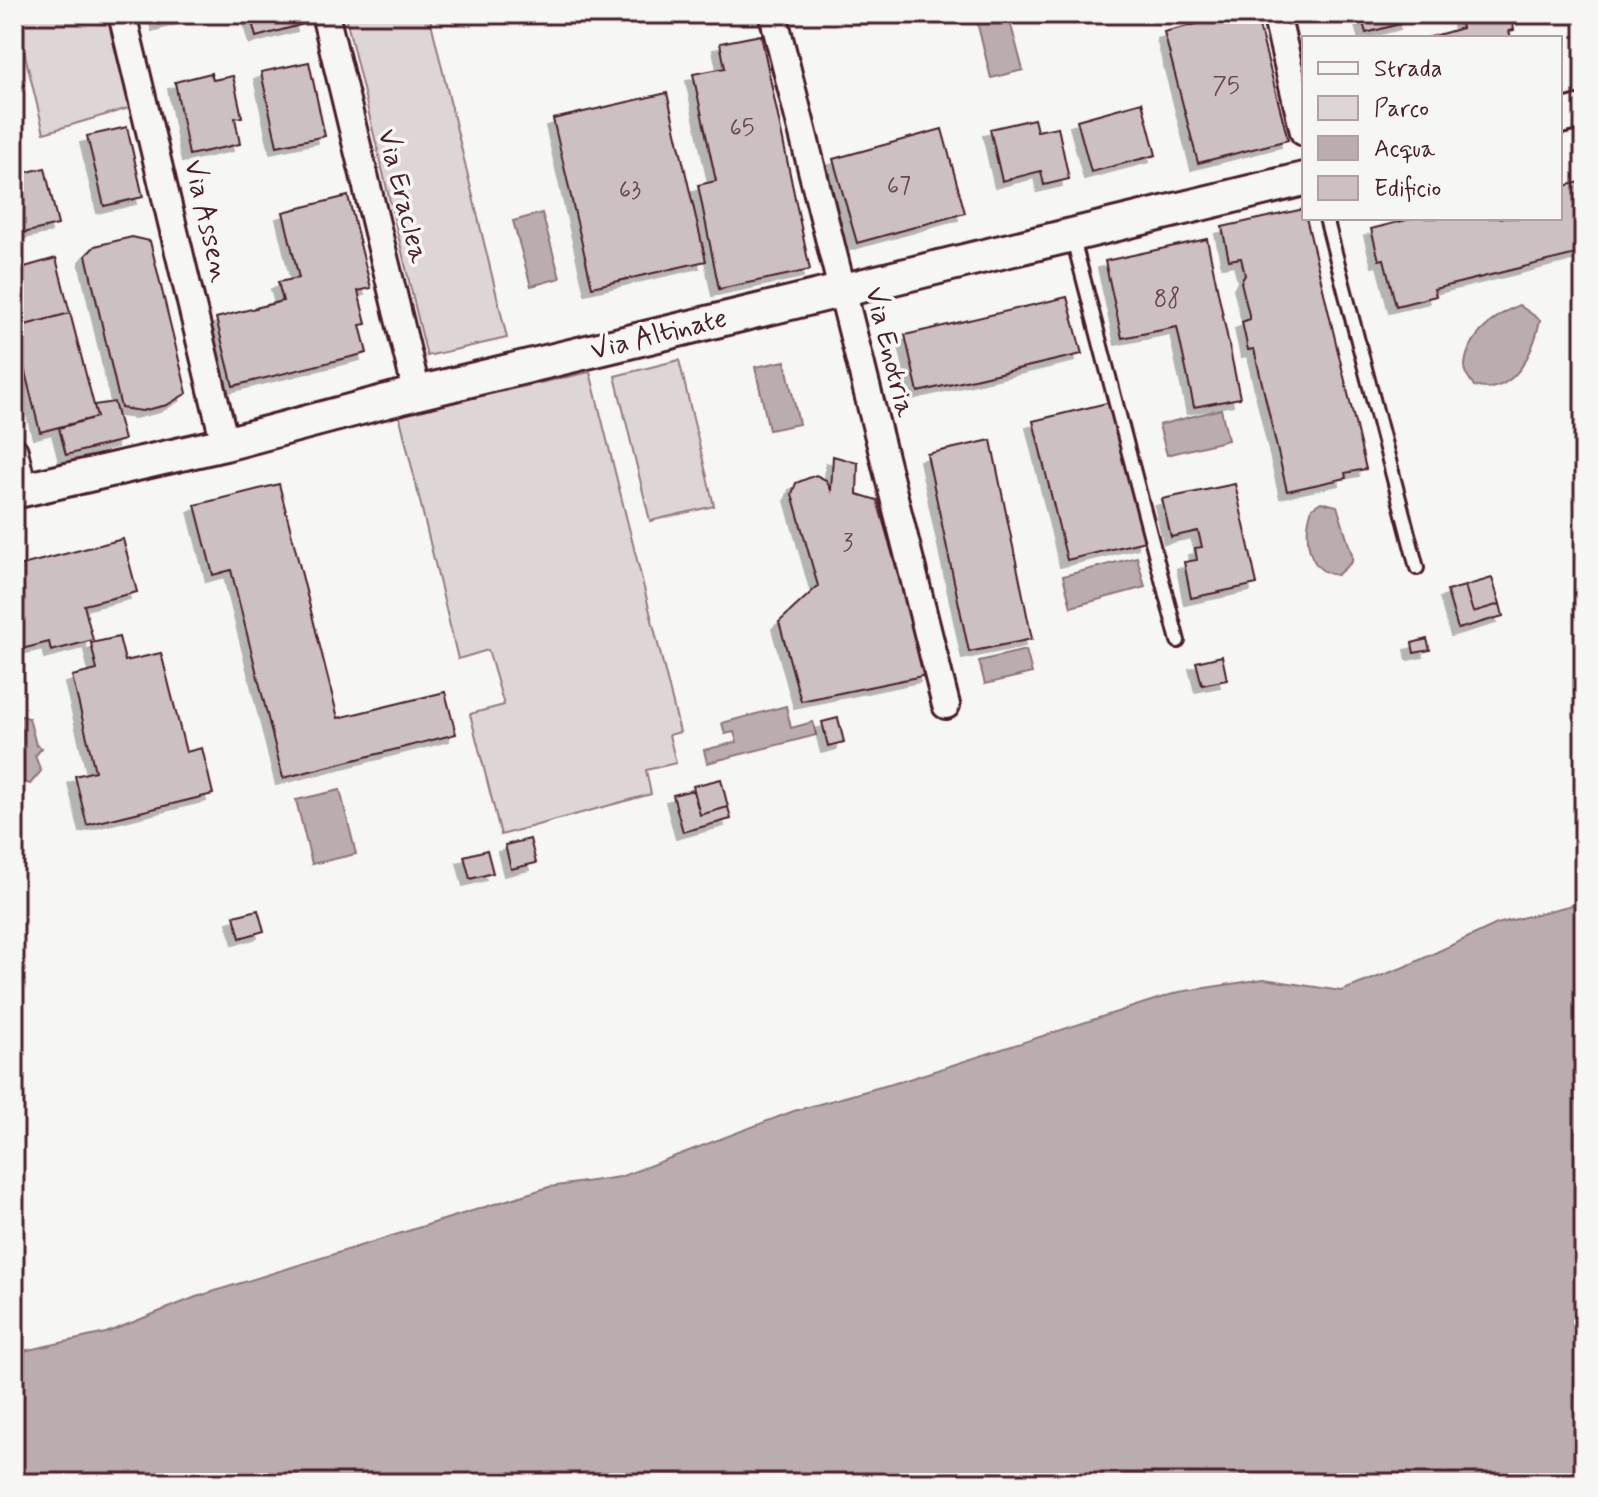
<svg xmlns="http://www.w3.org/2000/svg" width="1598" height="1497" viewBox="0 0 1598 1497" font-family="Mynerve,sans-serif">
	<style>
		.green { fill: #ddd6d5; stroke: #947a80; stroke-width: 2 }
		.water { fill: #bbadae; stroke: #8e747a; stroke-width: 2 }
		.building { fill: #ccc1c0; stroke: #4a1f2b; stroke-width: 2; filter: url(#shadow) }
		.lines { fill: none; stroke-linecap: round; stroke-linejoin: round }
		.service-casing { stroke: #4a1f2b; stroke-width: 18 }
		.minor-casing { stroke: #4a1f2b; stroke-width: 32 }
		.tertiary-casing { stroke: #4a1f2b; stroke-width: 38 }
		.service { stroke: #f6f6f2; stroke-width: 12 }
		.minor { stroke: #f6f6f2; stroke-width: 26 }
		.tertiary { stroke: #f6f6f2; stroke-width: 32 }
		.labels { text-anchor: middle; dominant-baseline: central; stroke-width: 7; stroke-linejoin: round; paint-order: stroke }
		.number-label { font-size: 24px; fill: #6a4850 }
		.street-label { font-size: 28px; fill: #4a1f2b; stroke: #f6f6f2 }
	</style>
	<defs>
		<filter id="shadow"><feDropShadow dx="-7" dy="7" stdDeviation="0" flood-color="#0004"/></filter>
	</defs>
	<rect width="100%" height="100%" fill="#f6f6f2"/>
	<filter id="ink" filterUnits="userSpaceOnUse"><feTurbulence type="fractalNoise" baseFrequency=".0125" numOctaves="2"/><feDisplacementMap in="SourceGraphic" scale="16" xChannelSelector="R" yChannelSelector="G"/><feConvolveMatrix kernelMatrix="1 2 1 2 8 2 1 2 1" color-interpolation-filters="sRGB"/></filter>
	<g filter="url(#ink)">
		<!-- green -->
		<path class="green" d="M15 14H111L132 107 44 133Z
			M345 14H429L507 338 427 356Z
			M679 360 714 506 650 521 615 376Z
			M590 372 680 732 669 735 676 763 646 770 651 794 501 835 470 714 504 705 488 650 458 659 399 414Z"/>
		<!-- water -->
		<path class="water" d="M975 14H1008L1023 70 991 78Z
			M542 213 560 278 531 286 513 221Z
			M1519 305 1540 320C1534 351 1514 398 1474 386L1465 372C1463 341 1493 316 1519 305Z
			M785 361 799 424 769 430 755 367Z
			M1221 409 1228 440 1167 455 1159 425Z
			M1321 502 1337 506 1352 555V562L1337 575C1305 572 1304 532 1312 508Z
			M1137 557 1145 587 1071 607 1063 576Z
			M1026 650 1032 673 985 684 979 661Z
			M786 706 791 728 813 722 816 735 707 763 704 750 737 742 734 732 725 734 722 723Z
			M14 714 29 718 36 745 42 748 35 756 41 771 30 784 14 779Z
			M340 790 356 854 312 864 296 800Z
			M1584 902V1483H14V1353L106 1333 196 1297 549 1187 620 1177 794 1111 906 1080 1179 992 1264 979 1341 991 1407 966 1497 924Z"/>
		<!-- building -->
		<path class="building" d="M156 14H195L159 24Z
			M250 14H301L304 24 256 37Z
			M1236 14H1256L1288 140 1198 163 1164 32Z
			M1381 14H1404L1407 22 1366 33 1362 19Z
			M1468 14H1511L1514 30 1509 31 1511 38H1427L1462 28 1460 19 1469 17Z
			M761 35 810 270 719 289 698 185 716 181 693 74 725 68 720 43Z
			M309 62 325 136 277 146 261 72Z
			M211 73 213 80 233 76 242 117 235 118 240 144 189 155 175 82Z
			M667 93 706 261 592 287 553 119Z
			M1142 102 1156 155 1091 172 1077 120Z
			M1034 119 1037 131 1058 127 1069 179 1044 185 1041 171 1002 181 990 129Z
			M127 127 143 197 104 206 87 136Z
			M942 129 965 213 857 243 833 159Z
			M45 168 58 225 14 235V175Z
			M1584 181V252L1434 289 1436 296 1396 306 1384 259 1379 260 1371 229 1414 218H1560V187Z
			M348 196 371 288 358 291 366 324 360 325 367 353 233 386 216 318 283 301 278 282 299 278 283 212Z
			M1304 209 1366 469 1345 473 1346 478 1287 491 1254 349 1248 350 1242 322 1250 319 1241 282 1245 275 1241 258 1229 260 1222 227Z
			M132 237 150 241 187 393 167 405 142 411 121 408 86 255 95 246Z
			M1207 239 1240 398 1194 407 1177 327 1122 338 1105 261Z
			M56 258 70 313 14 328V270Z
			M1067 297 1082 354 918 392 905 335Z
			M70 313 97 417 40 432 14 328Z
			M114 402 124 440 66 455 59 428 97 417 94 405Z
			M1111 402 1145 541 1067 560 1033 421Z
			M991 440 1032 639 969 652 927 454Z
			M833 456 858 463 857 494 877 500 927 675 801 701 779 622 818 586 792 494 796 483 816 475 826 480 831 490Z
			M279 484 338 718 445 692 456 734 283 778 231 570 213 575 195 505Z
			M1235 484 1257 584 1191 598 1184 562 1197 560 1195 548 1202 547 1198 531 1171 537 1162 499Z
			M123 539 137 592 84 605 93 640 51 651 49 642 14 651V567Z
			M1492 578 1500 604 1473 612 1465 586Z
			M1465 586 1473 612 1500 604 1503 616 1458 629 1447 591Z
			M119 637 125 661 161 653 186 752 202 748 213 794 87 825 75 776 95 771 72 676 97 670 91 643Z
			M1427 639 1430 650 1414 653 1412 643Z
			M1222 656 1227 680 1202 685 1196 662Z
			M838 718 844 742 828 746 822 722Z
			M721 779 728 807 700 815 693 786Z
			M693 790 700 815 728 807 731 819 683 832 673 795Z
			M530 839 536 863 511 869 505 845Z
			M487 850 493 873 470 879 464 856Z
			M258 910 264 931 240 938 234 916Z"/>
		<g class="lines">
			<!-- service casing -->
			<g class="service-casing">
				<path id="service" d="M1326 218 1417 568
					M1072 235 1178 641"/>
			</g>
			<!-- minor casing -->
			<g class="minor-casing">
				<path id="minor" d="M122 14 225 444
					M325 14 417 393
					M773 14 946 705
					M1276 14 1304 132
					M14 451 23 490"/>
			</g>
			<!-- tertiary casing -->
			<g class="tertiary-casing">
				<path id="tertiary" d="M1560 117 1584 111
					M14 492 225 444 417 393 1304 179"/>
			</g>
			<!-- service -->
			<use href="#service" class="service"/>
			<!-- minor -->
			<use href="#minor" class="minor"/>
			<!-- tertiary -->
			<use href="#tertiary" class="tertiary"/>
		</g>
	</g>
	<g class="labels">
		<!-- number labels -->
		<g class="number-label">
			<text x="1226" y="86">75</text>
			<text x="742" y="128">65</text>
			<text x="899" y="186">67</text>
			<text x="630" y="190">63</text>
			<text x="1167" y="299">88</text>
			<text x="848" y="543">3</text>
		</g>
		<!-- street labels -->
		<g class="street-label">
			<text transform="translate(402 196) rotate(76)">Via Eraclea</text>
			<text transform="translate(206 221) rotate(77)">Via Assen</text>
			<text transform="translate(659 335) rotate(-14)">Via Altinate</text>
			<text transform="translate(889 352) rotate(76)">Via Enotria</text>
		</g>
	</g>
	<!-- margin -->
	<rect width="1598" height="1497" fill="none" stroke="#f6f6f2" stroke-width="48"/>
	<rect x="24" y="24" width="1550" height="1449" fill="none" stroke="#4a1f2b" stroke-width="3" filter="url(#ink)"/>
	<!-- legend -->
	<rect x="1302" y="36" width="260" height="184" fill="#f6f6f2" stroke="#b1a0a2" stroke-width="2"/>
	<rect x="1318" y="62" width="40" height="12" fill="#f6f6f2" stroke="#b1a0a2" stroke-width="2"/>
	<text x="1374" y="76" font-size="24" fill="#4a1f2b">Strada</text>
	<rect x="1318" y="96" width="40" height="24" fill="#ddd6d5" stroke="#b1a0a2" stroke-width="2"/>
	<text x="1374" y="116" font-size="24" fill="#4a1f2b">Parco</text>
	<rect x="1318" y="136" width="40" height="24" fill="#bbadae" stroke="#b1a0a2" stroke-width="2"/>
	<text x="1374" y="156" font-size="24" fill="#4a1f2b">Acqua</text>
	<rect x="1318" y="176" width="40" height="24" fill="#ccc1c0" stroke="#b1a0a2" stroke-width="2"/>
	<text x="1374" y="196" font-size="24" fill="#4a1f2b">Edificio</text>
</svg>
